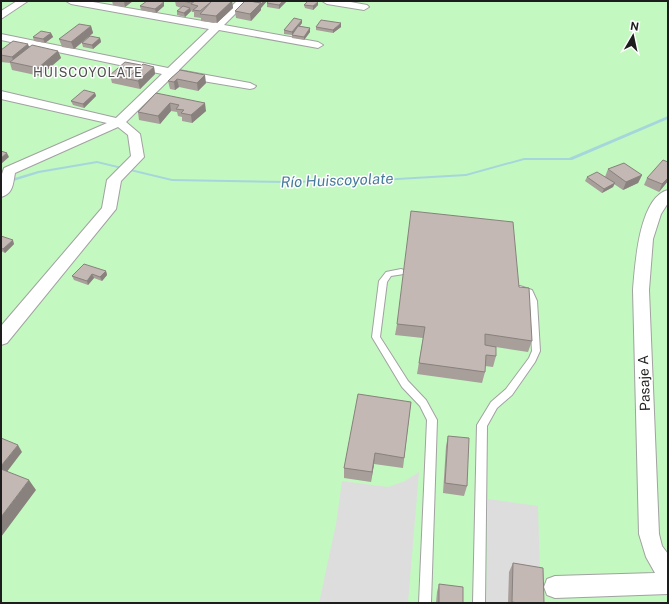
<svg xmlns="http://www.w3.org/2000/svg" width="669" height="604" viewBox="0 0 669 604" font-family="'Public Sans',sans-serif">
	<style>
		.park { fill: #c4f8c1 }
		.parking { fill: #ddd }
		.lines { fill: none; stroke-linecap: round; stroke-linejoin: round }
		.stream { fill: #a5d6db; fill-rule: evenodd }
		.lane-casing { stroke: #a1a1a1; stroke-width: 2 }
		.street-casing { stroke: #a1a1a1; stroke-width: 2 }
		.lane { fill: #fff; fill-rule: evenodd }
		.street { fill: #fff; fill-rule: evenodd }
		.wall { fill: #a89e9a }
		.shaded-wall { fill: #88817d }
		.building { fill: #c3b8b3; stroke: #88817d }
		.labels { text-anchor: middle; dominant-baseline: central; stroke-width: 3; stroke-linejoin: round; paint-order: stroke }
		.far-quarter-label { font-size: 13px; letter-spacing: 1px; fill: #505050; stroke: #fff }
		.street-label { font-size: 14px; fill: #1d1d1d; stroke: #fff }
		.water-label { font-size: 15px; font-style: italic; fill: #477b9b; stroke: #fff }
	</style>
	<rect width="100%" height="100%" fill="#eee9e4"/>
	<!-- park -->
	<path class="park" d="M1 1H668V603H1Z"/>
	<!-- parking -->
	<path class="parking" d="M419 472 408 603H319L336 524 342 481 388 487 405 481Z
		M488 499 538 506 541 603H486Z"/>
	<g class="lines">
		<!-- stream -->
		<path class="stream" d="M668 116V119L572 160H524L466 176 380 181 288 183 172 181 97 163 39 173 1 185V182L38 171 97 161 172 179 288 181 380 179 466 174 524 158H569Z"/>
		<!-- lane casing -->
		<g class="lane-casing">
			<path id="lane" d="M401 269 404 270 405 272 404 274 391 276 387 282 380 337 408 381 426 400 437 420 431 603H419L427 420 420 406 402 387 372 337 379 281 386 272Z
				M520 286 532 290 537 301 540 351 535 362 512 395 497 408 487 426 485 603H473L477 425 491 402 506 389 529 358 532 351 529 301 526 294 517 291 516 289 517 287Z"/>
		</g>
		<!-- street casing -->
		<g class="street-casing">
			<path id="street" d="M17 1H28L1 19V11Z
				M66 1H87L214 23 237 1H248L224 25 318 42 323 45 318 48 219 30 179 70 250 83 256 86 254 88 250 89 173 76 126 122 140 134 144 157 121 181 116 209 7 343 1 345V326L102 208 107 180 131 156 128 135 118 127 15 173C13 184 13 194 1 197V177L4 168 107 123 1 99V91L116 118 162 74 1 40V34L168 68 209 29 71 4Z
				M322 1H345L367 5 369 7 364 10 327 4Z
				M668 190V203L661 214 653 239 649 290 659 534 662 546 668 554V594L555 598 547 595 544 587 547 579 555 576 655 573 646 557 639 534 633 290C635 265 639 197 668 190Z"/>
		</g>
		<!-- lane -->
		<use href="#lane" class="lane"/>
		<!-- street -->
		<use href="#street" class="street"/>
	</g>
	<!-- wall -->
	<path class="wall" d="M112 1H133L125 7 113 5Z
		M175 1H232L233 8 217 23 201 21V18L194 17V12H192L191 10 190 9 191 11 185 17 177 15V11L181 8 176 6Z
		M245 1H267L261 8V10L251 21 236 18 235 11Z
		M287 1 279 9 267 7V3Z
		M164 2V6L156 13 141 10 140 6Z
		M304 5H318L313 10 305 8Z
		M302 23 300 26 310 28V32L304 40 292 38V35L284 34V30Z
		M91 26 93 33 74 49 62 47 59 39Z
		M316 27H341L333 33 316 30Z
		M51 33 53 37 45 43 34 41 33 37Z
		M100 38 101 42 93 49 83 47 82 43Z
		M29 47 58 51 61 58 40 76 12 70 10 63 1 62V50Z
		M141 65V66L154 67 155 74 140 89 112 83 110 75Z
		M180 70 206 83 198 91 179 87 175 90 170 89 168 81Z
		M95 93 96 96 84 108 73 105 71 101Z
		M156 93 206 111 192 123 182 121V117L178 116 177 112 171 111 160 124 139 120 138 112Z
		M668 162V181L659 192 644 185 647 178Z
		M608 169 642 175 638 183 623 190 614 184 613 187 602 193 585 181 587 177H605Z
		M1 236 14 244 5 253 1 251Z
		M106 271 107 275 102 281 94 278 88 285 74 280 72 276Z
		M519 287 532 341 528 352 496 347V356L493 367 485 366V372L482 383 417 374 423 338 395 335 397 324Z
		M411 402 403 468 374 464 371 482 344 478V468Z
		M448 436 467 486 464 496 443 493 446 446Z
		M513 563 544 603H508L509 572Z
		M439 584 463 603H436L437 592Z"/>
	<!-- shaded-wall -->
	<path class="shaded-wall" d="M124 1H133L125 7Z
		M232 1 233 8 217 23 216 16Z
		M264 1H267L261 8V10L251 21 250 14 261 3Z
		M283 1H287L279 9V5Z
		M164 2V6L156 13 155 9Z
		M318 2V5L313 10V6Z
		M190 8 191 11 185 17 184 13Z
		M302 20V23L292 35V32Z
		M341 23V27L333 33V30Z
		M91 26 93 33 74 49 71 42Z
		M310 28V32L304 40V37Z
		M51 33 53 37 45 43 43 39Z
		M100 38 101 42 93 49 92 45Z
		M28 44 31 52 14 63 12 57Z
		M58 51 61 58 40 76 38 68Z
		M154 67 155 74 140 89 138 81Z
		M205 75 206 83 198 91 197 83Z
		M177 79 179 87 175 90 174 82Z
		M95 93 96 96 84 108 83 104Z
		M170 103 171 111 160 124 158 116Z
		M205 103 206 111 192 123 191 115Z
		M7 153 9 157 1 164V158Z
		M642 175 638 183 623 190 626 182Z
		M668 178V181L659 192 662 184Z
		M615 183 613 187 602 193 604 189Z
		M13 240 14 244 5 253 3 249Z
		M106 271 107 275 102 281 100 277Z
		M92 274 94 278 88 285 87 281Z
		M18 445 22 452 3 477 1 474V466Z
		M375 453 374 464 371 482 372 472Z
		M29 480 36 490 1 537V517Z"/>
	<!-- building -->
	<path class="building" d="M147 1H157L164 2 155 9 140 6Z
		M183 1H194L191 3Z
		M195 1H232L216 16 200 14 211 2 200 11 193 10 198 6 191 4Z
		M245 1H250L261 3 250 14 235 11Z
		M250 1H264L261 4V3Z
		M269 1H283L279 5 267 3Z
		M308 1H315L318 2 313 6 304 5Z
		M183 6 190 8 184 13 177 11Z
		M294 18 302 20 292 32 284 30Z
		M321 20 341 23 333 30 316 27Z
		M79 24 91 26 71 42 59 39Z
		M298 26 310 28 304 37 292 35Z
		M41 31 51 33 43 39 33 37Z
		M90 36 100 38 92 45 82 43Z
		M13 41 28 44 12 57 1 55V50Z
		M32 45 58 51 38 68 10 62Z
		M125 62 141 65 130 76 143 64 154 67 138 81 110 75Z
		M180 70 205 75 197 83 177 79 174 82 168 81Z
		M84 90 95 93 83 104 71 101Z
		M156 93 205 103 191 115 181 113 184 110 176 109 179 105 170 103 158 116 138 112Z
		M1 151 7 153 1 158Z
		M663 160 668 162V178L662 184 647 178Z
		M624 163 642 175 626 182 608 169Z
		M597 172 615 183 604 189 587 177Z
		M411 211 513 222 519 287 529 288 532 341 485 334V345L496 347V356L486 355 485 372 419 363 425 327 397 324Z
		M1 236 13 240 3 249 1 248Z
		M84 264 106 271 100 277 92 274 87 281 72 276Z
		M358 394 411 402 404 458 375 453 372 472 344 468Z
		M448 436 469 438 467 486 445 483Z
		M1 438 18 445 1 466Z
		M1 469 29 480 1 517Z
		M513 563 543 568 544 603H518L512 602Z
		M439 584 463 587V603H439Z"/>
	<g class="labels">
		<!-- far-quarter labels -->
		<g class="far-quarter-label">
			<text x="88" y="72">HUISCOYOLATE</text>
		</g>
		<!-- street labels -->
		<g class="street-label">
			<text transform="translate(644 383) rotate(-92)">Pasaje A</text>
		</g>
		<!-- water labels -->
		<g class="water-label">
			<text transform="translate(337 180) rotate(-2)">Río Huiscoyolate</text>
		</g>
	</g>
	<!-- border -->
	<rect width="669" height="604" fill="none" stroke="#1d1d1d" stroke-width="4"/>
	<!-- north arrow -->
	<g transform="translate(633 36) rotate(9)" stroke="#ffffff" stroke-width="3" paint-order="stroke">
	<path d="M0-3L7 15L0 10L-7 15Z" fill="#1d1d1d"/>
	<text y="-6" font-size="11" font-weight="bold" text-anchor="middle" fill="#1d1d1d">N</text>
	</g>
</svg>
